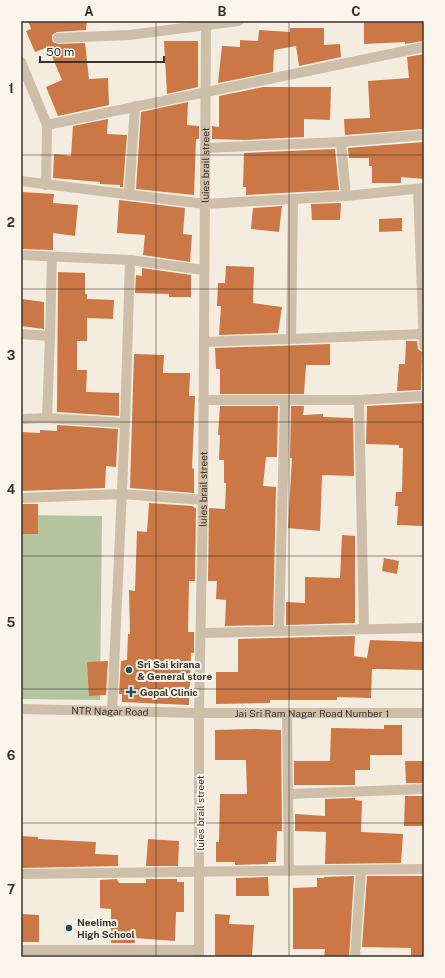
<svg xmlns="http://www.w3.org/2000/svg" width="445" height="978" viewBox="0 0 445 978" font-family="'Public Sans',sans-serif">
	<style>
		.green { fill: #b3c49e }
		.building { fill: #cb7746 }
		.lines { fill: none; stroke-linecap: round; stroke-linejoin: round }
		.street { stroke: #cdbfaa; stroke-width: 10 }
		.grid { fill: none; stroke: #3b312a; stroke-width: 1; stroke-opacity: 0.55 }
		.poi-dot { fill: #1d525f; stroke: #fbf6ec; stroke-width: 1.5 }
		.labels { text-anchor: middle; dominant-baseline: central; stroke-width: 4; stroke-linejoin: round; paint-order: stroke }
		.street-label { font-size: 10px; fill: #3b312a; stroke: #fbf6ec }
		.poi-label { font-size: 10px; font-weight: bold; fill: #3b312a; stroke: #fbf6ec; text-anchor: start }
		.neatline { fill: none; stroke: #3b312a; stroke-width: 1.5 }
		.grid-label { font-size: 13px; text-anchor: middle; font-weight: bold; fill: #3b312a }
	</style>
	<rect width="100%" height="100%" fill="#f4eddf"/>
	<!-- green -->
	<path class="green" d="M21 515 102 516 100 700 21 699Z"/>
	<!-- building -->
	<path class="building" d="M28 21H87L86 30 57 32 52 35V39L53 42 58 44 85 43 89 79 108 78 109 105 58 116 46 87 62 80 48 47 35 52 26 31 31 29Z
		M364 21H423V41L405 44V42L364 44Z
		M290 28H324V45L340 44 341 57 299 66 296 46 274 50 273 72 218 83 222 46 240 47V40L258 41 259 30 290 32Z
		M164 41H198V87L167 94Z
		M424 54V129L345 135 344 119 370 118 368 81 409 78 407 57Z
		M263 87H331L330 120 304 119V137L245 140 212 139V126L219 127V96Z
		M188 102 187 125 199 126V139H196L194 195 136 189 141 112Z
		M108 119 107 134 127 135 123 187H120V185L100 184V182L53 178 54 154 71 156 73 126Z
		M424 142V179L401 177V183H372V166H369V158H349L348 148Z
		M335 149 339 190 246 195V187H243L244 153Z
		M21 192 54 194 53 203 78 205 75 236 53 233V250L21 249Z
		M119 200 185 208 183 234 192 235 190 262 143 255 145 235 117 233Z
		M341 203 340 220H312L311 204Z
		M282 206 279 232 251 229 253 208Z
		M402 218V231L379 232V219Z
		M226 266 254 267 253 303 282 307 278 333 219 335 221 306H217L218 283H225Z
		M142 268 191 275V297H169V294L135 293 136 275 142 276Z
		M58 272 85 273V294H87V299L114 300 113 319 87 318V341H77V370H87L86 392 119 393V416L57 412Z
		M21 299 44 302V329L21 326Z
		M406 341H417L418 349 422 352 421 390 397 391 399 364H405Z
		M330 344V365H306L304 394H220V369H216L215 348Z
		M134 354 164 355 163 373H190L189 396H195L192 468 194 469V493L130 488Z
		M424 403V526L397 525 398 506H395L396 492H402L403 448H399V445L366 444 367 406Z
		M220 406H278L277 457H266L263 486 276 487 273 625 225 626 226 600 216 599 217 581H208L209 508 225 509 226 483H224V460H219L220 435H218Z
		M291 406H304L303 415 323 414V417L353 418 354 476 322 475 320 531 288 528 292 458H290Z
		M57 425 118 429 116 467 106 466 105 488 21 491V432L40 433V430L57 431Z
		M149 503 193 506V507L196 508 195 581H189L188 632H194V653H191L189 705 122 702V694H119L121 661 127 660 128 634H130L129 590 135 591 137 531 147 532Z
		M21 504H38V534H21Z
		M342 535 355 536V623L286 625V602L305 603V577L340 578Z
		M384 558 399 561 397 574 382 571Z
		M355 636 354 656 367 658 370 640 424 642V670L372 669 371 698 337 697V700H270V703L216 704V672H238V639Z
		M108 661 106 695 89 696 87 662Z
		M384 725H402V755H370V770H355V785H294V761H330L331 728 384 729Z
		M253 729 281 730 282 831H277L276 862H268V864L235 865V862H216V842H219L220 794H247L246 760H215V730Z
		M405 761H424V783H406Z
		M405 796H424V826H404Z
		M355 798V800L362 801 361 832 403 834 401 863 325 864 326 832 295 831V814L325 816V799Z
		M21 836 38 837V839L96 842 95 854 118 855V866L21 868Z
		M148 839 179 841 178 866H146Z
		M354 876 349 957H324L325 949H293V888L317 887V878H324V877Z
		M367 876H424V957H411V948L362 947Z
		M268 877 269 896H236V878Z
		M117 879 119 883H146V879H177V882H184V912H176L175 941 135 938V943H111V909L100 908V880Z
		M21 914 39 915V942H21Z
		M215 914 230 915 229 924 254 925 252 957H215Z"/>
	<g class="lines">
		<!-- street -->
		<g class="street">
			<path d="M58 38 129 35 239 21"/>
			<path d="M21 62 47 125 46 185"/>
			<path d="M47 125 424 47"/>
			<path d="M341 142 346 196"/>
			<path d="M205 148 341 142 424 135"/>
			<path d="M21 181 205 204 346 196 424 188"/>
			<path d="M418 189 424 346"/>
			<path d="M129 195 135 106"/>
			<path d="M21 255 130 260 204 270"/>
			<path d="M21 334 50 336 47 418"/>
			<path d="M50 336 52 257"/>
			<path d="M291 339 293 199"/>
			<path d="M204 342 424 334"/>
			<path d="M203 400H285L279 631"/>
			<path d="M285 400H359"/>
			<path d="M21 419 47 418 125 423 130 260"/>
			<path d="M21 498 121 494 203 500"/>
			<path d="M364 629 359 400 424 396"/>
			<path d="M202 633 424 628"/>
			<path id="s1" d="M21 709 199 713H424"/>
			<path d="M112 712 125 423"/>
			<path d="M287 713 289 871"/>
			<path d="M289 794 424 789"/>
			<path d="M21 874 424 869"/>
			<path d="M21 950H199"/>
			<path id="s2" d="M199 957V713L203 500 206 21"/>
			<path d="M355 957 361 870"/>
		</g>
	</g>
	<!-- grid -->
	<path class="grid" d="M156 21V957M289 21V957M21 155H424M21 289H424M21 422H424M21 556H424M21 689H424M21 823H424"/>
	<!-- markers -->
	<g class="poi-dot">
		<circle cx="129" cy="670" r="4"/>
		<path d="M129 686h4v4h4v4h-4v4h-4v-4h-4v-4h4z"/>
		<circle cx="69" cy="928" r="4"/>
	</g>
	<g class="labels">
		<!-- street labels -->
		<g class="street-label">
			<text stroke="none"><textPath href="#s2" startOffset="792">luies brail street</textPath></text>
			<text stroke="none"><textPath href="#s2" startOffset="468">luies brail street</textPath></text>
			<text stroke="none"><textPath href="#s1" startOffset="89">NTR Nagar Road</textPath></text>
			<text stroke="none"><textPath href="#s1" startOffset="291">Jai Sri Ram Nagar Road Number 1</textPath></text>
			<text transform="translate(200 813) rotate(-90)">luies brail street</text>
		</g>
		<!-- poi labels -->
		<g class="poi-label">
			<text x="137" y="664">Sri Sai kirana<tspan x="137" dy="12">&amp; General store</tspan></text>
			<text x="140" y="692">Gopal Clinic</text>
			<text x="77" y="922">Neelima<tspan x="77" dy="12">High School</tspan></text>
		</g>
	</g>
	<!-- border -->
	<rect width="445" height="978" fill="none" stroke="#fbf6ec" stroke-width="44"/>
	<!-- scale -->
	<path d="M40 56v6h124v-6" fill="none" stroke="#3b312a" stroke-width="2"/>
	<text x="46" y="56" font-size="12" fill="#3b312a" stroke="#fbf6ec" stroke-width="3" paint-order="stroke">50 m</text>
	<rect x="22" y="22" width="401" height="934" class="neatline"/>
	<g class="grid-label">
		<text x="89" y="16">A</text>
		<text x="222" y="16">B</text>
		<text x="356" y="16">C</text>
		<text x="11" y="93">1</text>
		<text x="11" y="227">2</text>
		<text x="11" y="360">3</text>
		<text x="11" y="494">4</text>
		<text x="11" y="627">5</text>
		<text x="11" y="760">6</text>
		<text x="11" y="894">7</text>
	</g>
</svg>
